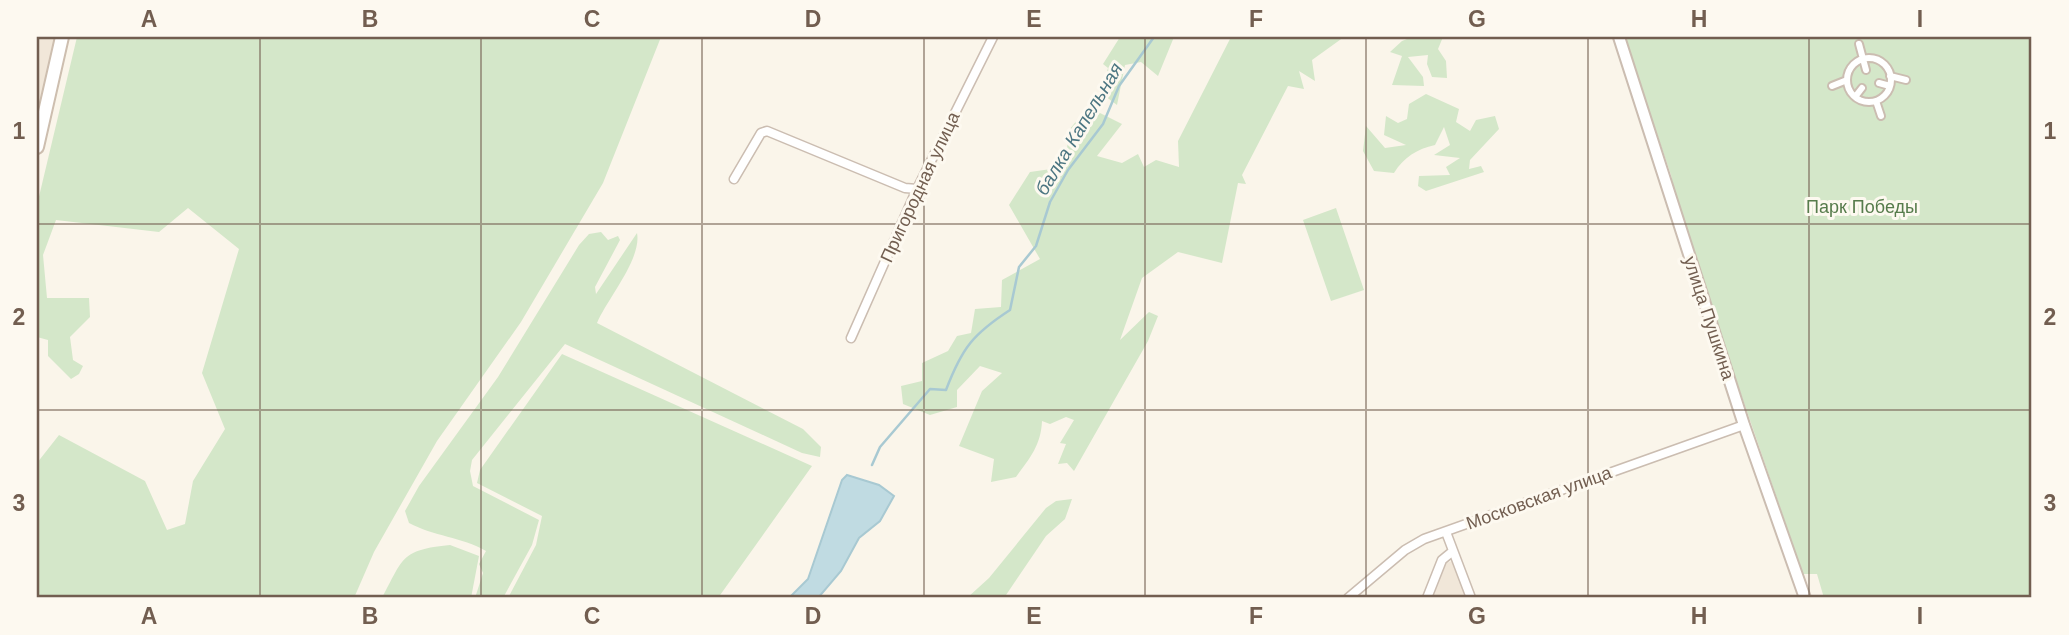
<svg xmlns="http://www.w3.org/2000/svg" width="2069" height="635" viewBox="0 0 2069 635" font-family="Arial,sans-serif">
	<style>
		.residential { fill: #f1e7d9 }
		.green { fill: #d4e7c9 }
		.water { fill: #c0dbe2; stroke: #a8c9d2; stroke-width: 2 }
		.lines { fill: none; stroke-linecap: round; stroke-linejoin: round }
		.stream { stroke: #a8c9d2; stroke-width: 2.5 }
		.pedestrian-casing { stroke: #cbbdb1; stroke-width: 10 }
		.minor-casing { stroke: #cbbdb1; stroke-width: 11 }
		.tertiary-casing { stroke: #cbbdb1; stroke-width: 14 }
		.secondary-casing { stroke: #cdbeaf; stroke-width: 16 }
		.pedestrian { stroke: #fff; stroke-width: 6 }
		.minor { stroke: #fff; stroke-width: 8 }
		.tertiary { stroke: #fff; stroke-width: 10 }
		.secondary { stroke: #fff; stroke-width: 12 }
		.grid { fill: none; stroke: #725e50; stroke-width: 2; stroke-opacity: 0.55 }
		.labels { text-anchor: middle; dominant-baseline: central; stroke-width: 6; stroke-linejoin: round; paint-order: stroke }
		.street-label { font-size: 18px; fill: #725e50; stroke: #fdf9f0 }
		.park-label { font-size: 18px; fill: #577c4c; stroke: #fdf9f0 }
		.water-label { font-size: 19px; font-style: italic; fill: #4c7682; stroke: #fdf9f0 }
		.neatline { fill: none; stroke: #725e50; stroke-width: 2.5 }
		.grid-label { font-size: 23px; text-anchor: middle; font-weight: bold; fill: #725e50 }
	</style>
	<rect width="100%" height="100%" fill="#faf5ea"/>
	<!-- residential -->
	<path class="residential" d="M37 37H66L37 161Z
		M1452 561 1466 598H1430L1444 564Z"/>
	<!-- green -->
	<path class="green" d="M77 37H661L603 183 521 322 437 441 374 552 354 598H37V463L59 435 145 481 167 530 185 524 193 481 225 429 202 373 239 249 188 208 159 232 56 220 43 255 47 298H89L90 317 70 337 73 360 83 366 79 374 71 379 48 356V340L37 337V205Z
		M1120 37H1174L1158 76 1141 62 1125 65 1117 105 1101 93 1108 68 1103 64Z
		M1231 37H1344L1312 60 1315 81 1299 71 1304 89 1288 86 1242 175 1246 184 1238 183 1222 263 1178 252 1142 278 1120 340 1149 312 1158 316 1148 341 1074 471 1067 463 1058 464 1066 444 1060 443 1074 420 1066 417 1050 424 1042 421C1041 445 1030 458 1016 477L991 482 994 459 959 446 982 391 1002 373 980 366 957 390V407L930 415 903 404 901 386 922 381V363L948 351 957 336 971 333 975 309 1001 307 1002 280 1040 259 1009 205 1030 172 1065 167 1069 130 1088 107 1122 124 1097 156 1122 163 1138 154 1144 167 1156 160 1179 167 1178 141Z
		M1412 37H1443L1438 49 1446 61 1447 78 1432 77 1427 64 1428 55 1408 57 1423 77 1424 86 1392 85 1402 56 1390 52 1402 41Z
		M1624 37H2032V598H1824L1817 574H1803L1679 214 1671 175Z
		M1426 94 1459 109 1456 122 1470 131 1476 120 1495 116 1499 129 1470 160 1469 169 1481 166 1484 172 1426 191 1418 186 1419 176 1450 175 1446 167 1460 158 1434 155 1450 145 1444 127 1435 145C1417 149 1404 157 1394 173L1374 171 1363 151 1366 126 1385 148 1406 145 1384 135 1386 116 1398 123 1407 119 1409 104Z
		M1336 208 1364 290 1331 301 1303 220Z
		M601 232 608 240 618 236 620 240 595 287 596 294 637 233C642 259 607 299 597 323L803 429 821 447 820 457 802 453 565 344 472 460 470 471 473 486 539 520 532 545 503 598H475L483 573 479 564 486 551C462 537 433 536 409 523L405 511 419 486 498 377 579 245 589 234Z
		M562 354 812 466 718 598H508L536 545 542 516 477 483 480 470Z
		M1072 499 1065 519 1046 536 1004 598H967L989 578 1046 508 1056 501Z
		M450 545 479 556 471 598H382C404 557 401 550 450 545Z"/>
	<!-- water -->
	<path class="water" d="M847 475 879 485 894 496 880 521 859 538 841 571 818 598H789L808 579 842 480Z"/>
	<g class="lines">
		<!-- stream -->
		<path class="stream" d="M872 465 880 447 930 389 946 390C962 348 973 334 1010 310L1019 267 1036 246 1050 202 1068 170 1103 124 1119 86 1154 37"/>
		<!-- pedestrian casing -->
		<g class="pedestrian-casing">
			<path id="pedestrian" d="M1859 44 1866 70
				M1847 80a22 22 0 1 1 44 0a22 22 0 1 1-44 0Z
				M1890 76 1906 80
				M1879 83 1890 86
				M1832 86 1847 80
				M1855 97 1862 88
				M1876 101 1881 116"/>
		</g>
		<!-- minor casing -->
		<g class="minor-casing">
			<path id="minor" d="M734 179 761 133 767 131 905 188 917 189
				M851 338 917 189 993 37
				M1446 532 1471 598
				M1348 598 1405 550 1424 539 1744 425
				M1427 598 1442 560 1453 551"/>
		</g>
		<!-- tertiary casing -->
		<g class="tertiary-casing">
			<path id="tertiary" d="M1619 37 1744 425 1805 598"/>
		</g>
		<!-- secondary casing -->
		<g class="secondary-casing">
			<path id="secondary" d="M37 147 62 37"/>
		</g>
		<!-- pedestrian -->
		<use href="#pedestrian" class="pedestrian"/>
		<!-- minor -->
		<use href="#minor" class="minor"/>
		<!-- tertiary -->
		<use href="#tertiary" class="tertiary"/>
		<!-- secondary -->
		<use href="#secondary" class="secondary"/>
	</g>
	<!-- grid -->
	<path class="grid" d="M260 37V598M481 37V598M702 37V598M924 37V598M1145 37V598M1366 37V598M1588 37V598M1809 37V598M37 224H2032M37 410H2032"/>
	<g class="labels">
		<!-- street labels -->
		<g class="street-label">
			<text transform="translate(920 187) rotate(-65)">Пригородная улица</text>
			<text transform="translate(1709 318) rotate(72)">улица Пушкина</text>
			<text transform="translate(1539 498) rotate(-20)">Московская улица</text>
		</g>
		<!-- park labels -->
		<g class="park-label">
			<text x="1862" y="207">Парк Победы</text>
		</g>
		<!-- water labels -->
		<g class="water-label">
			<text transform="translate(1079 129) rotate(-59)">балка Капельная</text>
		</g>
	</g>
	<!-- border -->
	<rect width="2069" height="635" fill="none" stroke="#fdf9f0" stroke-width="77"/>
	<rect x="38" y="38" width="1992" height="558" class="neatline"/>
	<g class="grid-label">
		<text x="149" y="27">A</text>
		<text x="370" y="27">B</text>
		<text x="592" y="27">C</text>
		<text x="813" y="27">D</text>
		<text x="1034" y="27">E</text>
		<text x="1256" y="27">F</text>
		<text x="1477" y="27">G</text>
		<text x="1699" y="27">H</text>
		<text x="1920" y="27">I</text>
		<text x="19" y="139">1</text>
		<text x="2050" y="139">1</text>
		<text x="19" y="325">2</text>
		<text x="2050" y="325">2</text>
		<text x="19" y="511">3</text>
		<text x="2050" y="511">3</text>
		<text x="149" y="624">A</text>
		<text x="370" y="624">B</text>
		<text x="592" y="624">C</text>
		<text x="813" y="624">D</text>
		<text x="1034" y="624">E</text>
		<text x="1256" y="624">F</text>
		<text x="1477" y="624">G</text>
		<text x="1699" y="624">H</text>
		<text x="1920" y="624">I</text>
	</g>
</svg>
